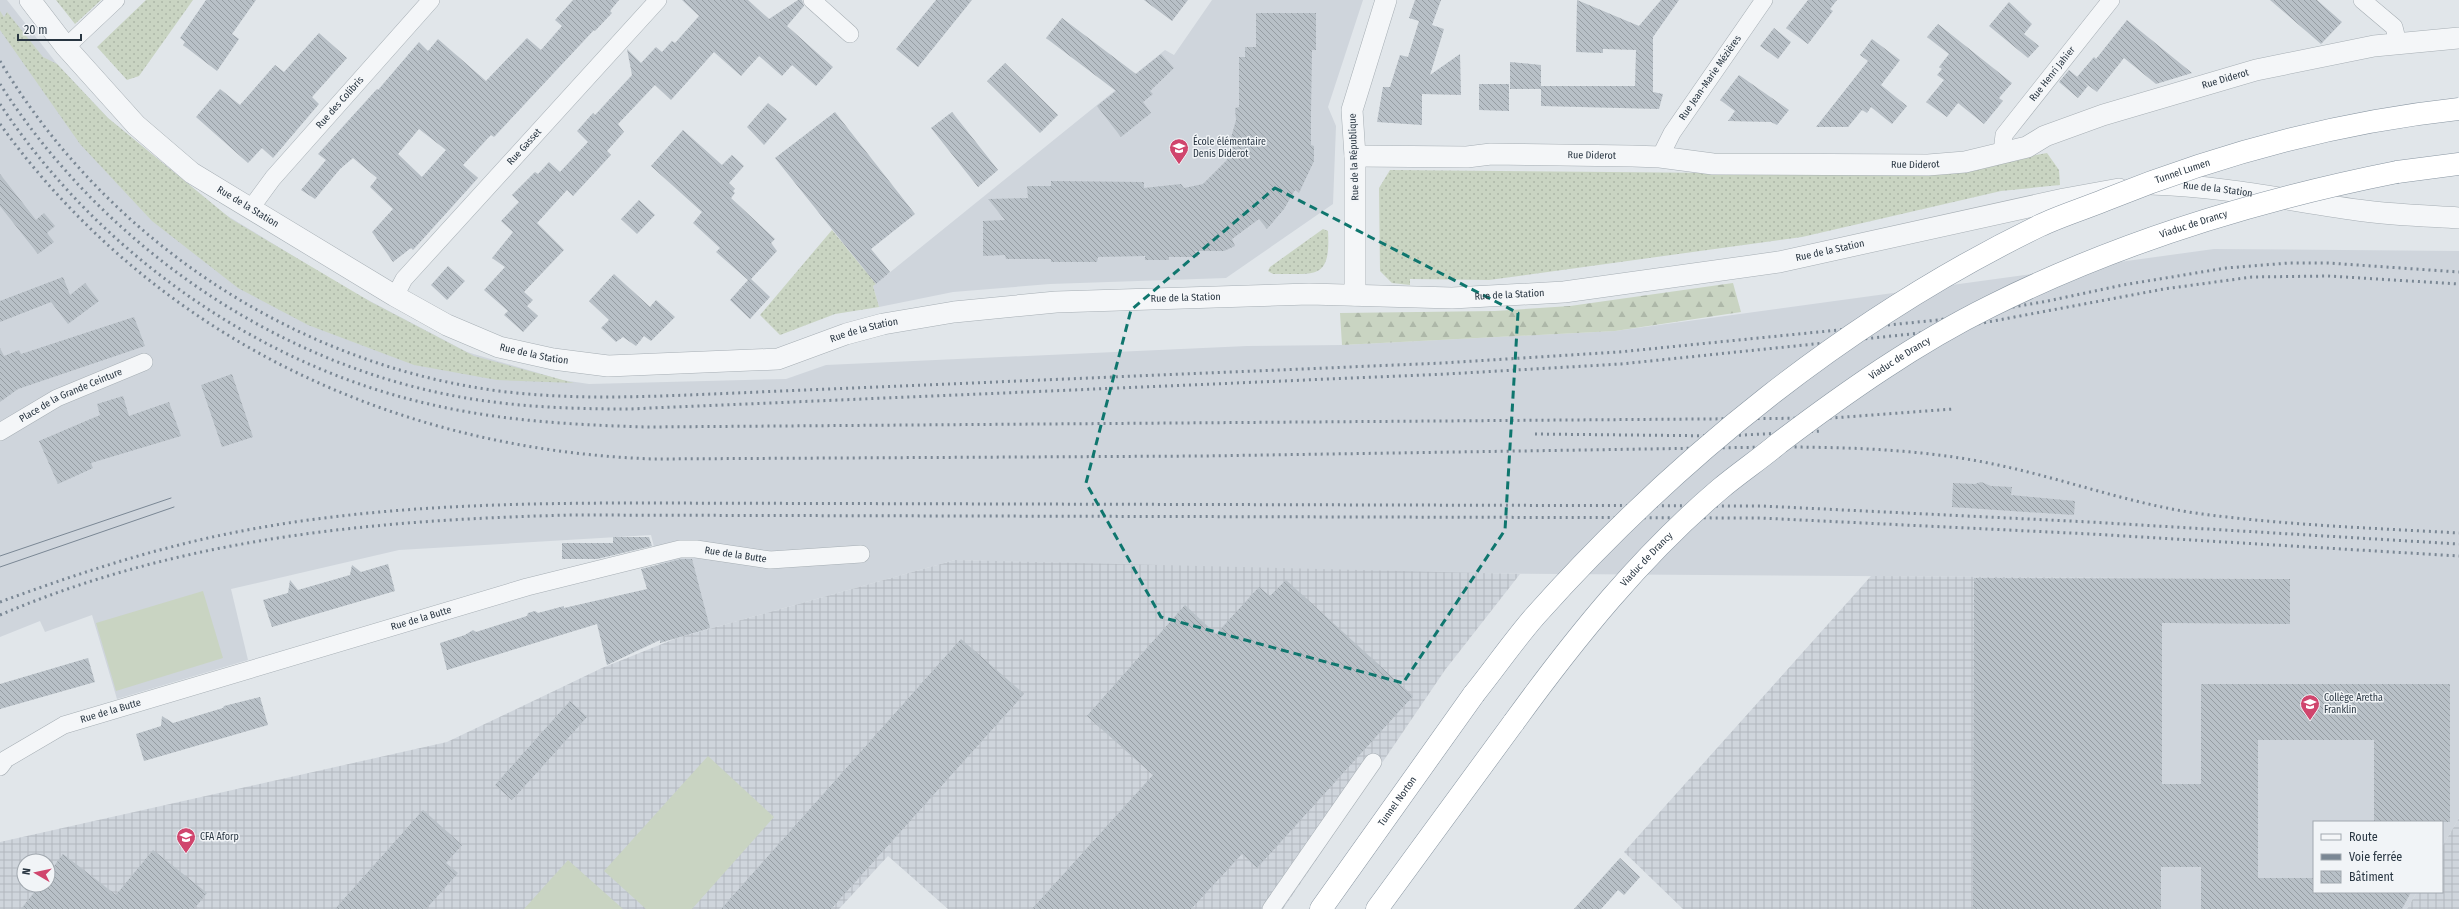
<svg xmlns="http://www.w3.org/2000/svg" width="2459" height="909" viewBox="0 0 2459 909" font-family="'Fira Sans Condensed',sans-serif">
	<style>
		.built { fill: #cfd5dc }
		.industrial { fill: url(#industrial-grid); fill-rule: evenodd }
		.grass { fill: url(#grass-dots) }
		.forest { fill: url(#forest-firs) }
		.garden { fill: #c9d4c2 }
		.building { fill: url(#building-back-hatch); fill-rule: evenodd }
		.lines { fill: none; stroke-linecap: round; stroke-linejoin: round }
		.minor-casing { stroke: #a6aeb4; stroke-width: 18 }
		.tertiary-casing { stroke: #a6aeb4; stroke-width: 22 }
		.motorway-casing { stroke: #8895a1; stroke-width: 23 }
		.minor { stroke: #f4f6f8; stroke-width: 17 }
		.tertiary { stroke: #f4f6f8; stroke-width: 21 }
		.motorway { stroke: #fff; stroke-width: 22 }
		.tram { stroke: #7a8794; stroke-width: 1 }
		.rail { stroke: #7a8794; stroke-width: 3; stroke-dasharray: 2 4; stroke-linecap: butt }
		.motorway-bridge-casing { stroke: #8895a1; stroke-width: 23; stroke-linecap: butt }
		.motorway-bridge { stroke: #fff; stroke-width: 22 }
		.marked { fill: none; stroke: #0f766e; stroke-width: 3; stroke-dasharray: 8 5; stroke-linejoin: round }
		.labels { text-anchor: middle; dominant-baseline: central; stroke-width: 3; stroke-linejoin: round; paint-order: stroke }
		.street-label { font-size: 10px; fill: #293642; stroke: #f1f4f7 }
		.poi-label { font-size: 10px; fill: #293642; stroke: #f1f4f7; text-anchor: start }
	</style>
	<defs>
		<pattern id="industrial-grid" width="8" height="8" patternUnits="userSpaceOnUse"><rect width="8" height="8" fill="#cfd5dc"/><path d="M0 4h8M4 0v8" fill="none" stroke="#b2b7be"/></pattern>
		<pattern id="grass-dots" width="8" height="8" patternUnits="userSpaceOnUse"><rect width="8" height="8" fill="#c9d4c2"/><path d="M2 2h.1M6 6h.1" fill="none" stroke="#adb7a8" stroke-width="1.8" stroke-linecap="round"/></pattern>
		<pattern id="forest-firs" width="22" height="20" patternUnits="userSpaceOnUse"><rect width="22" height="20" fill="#c9d4c2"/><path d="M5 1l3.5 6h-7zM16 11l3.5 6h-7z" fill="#adb7a8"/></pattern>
		<pattern id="building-back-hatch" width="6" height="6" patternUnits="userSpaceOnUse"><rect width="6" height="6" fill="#b8c0c7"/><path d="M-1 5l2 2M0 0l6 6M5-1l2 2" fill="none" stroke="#969da3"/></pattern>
	</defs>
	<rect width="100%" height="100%" fill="#e1e6ea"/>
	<!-- built -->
	<path class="built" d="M0 0H7L57 64 108 118 226 215 347 289 467 352 562 380 589 384 786 379 826 365 1247 346 1342 345 1615 331 2214 249 2459 251V818L2442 847V822H2314V892H2417L2407 909H2161L2162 623 2290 624V579L1405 573 955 560 677 638 651 535 399 550 231 589 248 660 117 699 92 615 45 632 40 621 0 637Z
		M1212 0H1363L1328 107 1336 126 1333 204 1226 278 1050 284 953 292 879 307 873 286 1165 50 1174 55Z"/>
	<!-- industrial -->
	<path class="industrial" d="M955 560 1520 574 1445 670 1283 909H948L888 856 839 909H0V842L447 742 602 668 677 638ZM24 861H48V885H24Z
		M1871 576 2290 579V624L2162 623 2161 909H1683L1624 852Z
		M2459 818V909H2407L2417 892H2442V847Z"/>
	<!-- grass -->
	<path class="grass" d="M56 0H101L75 24Z
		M146 0H193L139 76 127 80 97 47Z
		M0 11 4 17 7 12 43 57 57 64 108 118 231 219 371 302 474 356 574 383 497 380 414 365 308 325 238 288 152 221 80 144 0 30Z
		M2047 153 2059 170 2060 185 2001 191 1802 237 1489 280 1410 279V285L1392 283 1380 271 1379 188 1390 170 1928 175Z
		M1323 229 1328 231C1331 282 1314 273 1273 274L1268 271 1270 267Z
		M832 230 876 284 873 286 879 307 835 314 780 335 760 315Z"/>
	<!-- forest -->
	<path class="forest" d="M1733 283 1741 312 1615 331 1342 345 1340 313 1495 311 1570 306Z"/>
	<!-- garden -->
	<path class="garden" d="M203 591 223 658 116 691 96 623Z
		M708 756 774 817 692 909H646L604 871Z
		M568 860 623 909H524Z"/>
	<!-- building -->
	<path class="building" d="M206 0H256L232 34 239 39 217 71 183 45 185 42 180 38Z
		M573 0H619L610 11 612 13 595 31 594 30 494 137 491 135 463 165 478 178 413 250 411 248 393 262 372 232 393 209 370 187 377 178 353 158 340 169 315 199 301 190 326 160 318 154 377 89 378 90 419 42 428 51 438 39 486 81 527 38 541 50 562 26 555 20ZM419 129 446 150 422 177 398 154Z
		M682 0H748L769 19 798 0H802L804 6 787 26 833 67 816 86 792 65 782 76 759 56 741 76 714 52 671 100 655 85 618 124 624 132 607 151 611 155 573 196 567 190 537 223 564 250 524 292 533 300 527 306 538 316 523 332 504 315 508 311 484 290 505 267 492 258 513 232 501 221 519 202 512 195 535 172 538 174 549 162 560 172 588 142 577 131 593 113 595 115 632 75 627 49 641 63 656 47 662 52 672 41 675 43 699 16Z
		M936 0H972L918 67 896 49Z
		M1144 0H1188L1172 21Z
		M1415 0H1441L1432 25 1444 29 1430 75 1460 54 1461 95 1422 94V125L1377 122 1383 87H1390L1400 55 1408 57 1419 21 1409 18Z
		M1577 0 1639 26 1661 0H1679L1653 37V92L1663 94 1659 109 1541 106V86H1635L1636 50 1603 49V53L1576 52Z
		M1808 0H1837L1830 9 1833 11 1808 44 1786 28Z
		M2270 0H2317L2342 22 2321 44Z
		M2009 2 2032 24 2024 34 2039 46 2028 58 1989 26Z
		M1256 13H1316V50H1312L1311 113V145L1314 146V161L1299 193 1295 190 1284 209 1267 229 1259 219 1232 239 1235 246 1224 251H1195L1198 257H1169V260H1145V256L1098 257 1097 262H1051V259H1006L1005 255 983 256V221L1005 220 988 199 1028 198 1027 186H1051V181L1144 182V188L1181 184 1184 188 1203 184 1227 160 1234 140 1231 138 1236 120 1235 108 1239 107V57H1245V47H1256Z
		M1062 18 1136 74 1161 54 1174 68 1150 91 1153 94 1143 102 1151 113 1121 137 1097 106 1116 91 1046 38Z
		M2127 20 2192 73 2156 84 2124 58 2097 92 2077 77 2094 57 2096 59Z
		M1938 24 2012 83 1999 98 2003 101 1984 124 1958 103 1947 117 1926 102 1944 80 1937 75 1942 69 1939 67 1949 54 1927 37Z
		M1774 28 1791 42 1778 59 1760 46Z
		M319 33 347 58 312 97 319 104 273 158 262 148 248 163 196 117 220 89 240 105 275 65 284 72Z
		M1872 39 1900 60 1881 85 1907 106 1892 124 1871 107 1867 113 1862 110 1848 127H1816L1868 61 1860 55Z
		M1510 62 1541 65V89H1510Z
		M1005 63 1058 115 1040 133 987 81Z
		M2069 70 2088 86 2078 98 2059 82Z
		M1739 75 1789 110 1777 125 1771 122 1728 121 1735 111 1720 100Z
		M1479 84H1509V111L1479 110Z
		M768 103 787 119 764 145 747 127Z
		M835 112 915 214 871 249 890 272 876 284 775 158Z
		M952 112 998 170 978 187 931 128Z
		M683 130 722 165 732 155 744 166 729 183 735 189 733 191 735 193 731 198 775 239 771 243 777 251 751 279 770 297 750 319 730 300 748 280 716 252 720 248 693 223 702 212 651 166Z
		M0 174 36 220 44 213 55 226 47 233 54 242 38 254 0 206Z
		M639 200 655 215 637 234 621 219Z
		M448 266 465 281 447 300 431 285Z
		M614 274 650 307 656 300 675 317 651 341 644 336 636 346 623 337 616 342 601 328 609 320 589 301Z
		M63 277 70 295 85 283 99 301 68 324 51 302 0 322V301Z
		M134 317 145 346 18 389 0 402V348L4 356 19 350 21 354Z
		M232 374 253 437 222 447 201 385Z
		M123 396 129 416 169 402 181 436 91 463 93 468 58 484 39 441 100 415 97 404Z
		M1981 482 1991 486 2012 487 2011 495 2075 501 2074 515 1952 507 1953 483 1975 484Z
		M613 537H649L652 546 597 559H562V543H613Z
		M681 559H692L710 628 660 643V640L607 665 597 624 447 670 440 643 465 635 473 630 476 632 527 616 528 613 535 611 538 613 564 606V608L647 589 641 569Z
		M388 564 395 591 272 627 263 600 288 593 290 580 298 590 350 575 352 565 361 572Z
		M1974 578 2290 579V624L2162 623V784H2201V684H2450V822H2374V740H2258V878H2314V892H2411L2402 909H2201V867H2161V909H1973Z
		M1286 580 1413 696 1257 868 1242 854 1191 909H1032L1153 775 1087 716 1185 605 1216 634 1259 587 1270 596Z
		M961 639 1024 694 831 909H721Z
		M88 658 95 682 0 709V684Z
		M260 697 268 725 144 761 136 734 161 726 162 716 173 723 223 708 224 706Z
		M570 701 587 717 512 800 495 785Z
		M423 810 462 845 446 863 458 873 426 909H335Z
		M153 850 207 893 194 909H21L40 885H48V874L63 854 116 895Z
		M1620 858 1640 877 1624 895 1618 890 1601 909H1574Z"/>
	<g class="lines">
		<!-- minor casing -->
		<g class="minor-casing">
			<g id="minor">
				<path d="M812 0 850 34"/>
				<path d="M2362 0 2394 27 2398 43"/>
				<path d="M66 47 116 0"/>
				<path id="s1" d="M2002 152 2004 135 2111 0"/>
				<path id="s2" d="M1660 157 1672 133 1764 0"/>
				<path id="s3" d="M251 208 273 178 431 0"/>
				<path id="s4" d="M395 296 404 279 658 0"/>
				<path id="s5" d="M0 432 57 398 144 362"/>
				<path id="s6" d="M0 767 6 759 64 725 527 587 680 549H696L770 560 861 554"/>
				<path d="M1271 909 1373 762"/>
			</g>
		</g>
		<!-- tertiary casing -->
		<g class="tertiary-casing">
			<g id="tertiary">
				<path id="s7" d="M30 0 66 47 136 125 192 173 395 296 447 325 499 347 553 359 608 366 778 359 846 334 883 324 954 312 1056 302 1309 294 1452 298 1564 292 1779 262 2064 199 2119 189"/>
				<path id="s8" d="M1355 156 1467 157 1491 154 1632 156 1660 157 1713 164 1928 165 1965 162 2027 147 2045 136 2103 115 2256 70 2374 46 2459 38"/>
				<path id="s9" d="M2150 184C2225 186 2291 201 2365 211 2396 215 2428 216 2459 218"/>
				<path d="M1355 295V156L1352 110 1386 0"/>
			</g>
		</g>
		<!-- motorway casing -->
		<g class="motorway-casing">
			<g id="motorway">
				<path d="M2397 172 2459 164"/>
				<path id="s10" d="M1321 909 1474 694"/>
				<path d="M1377 909 1514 722"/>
			</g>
		</g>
		<!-- minor -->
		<use href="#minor" class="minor"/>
		<!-- tertiary -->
		<use href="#tertiary" class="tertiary"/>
		<!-- motorway -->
		<use href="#motorway" class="motorway"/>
		<!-- tram -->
		<path class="tram" d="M0 556 171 498
			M0 567 174 507"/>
		<!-- rail -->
		<path class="rail" d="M0 61C106 239 294 364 499 391 570 400 641 397 712 394L1443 363 1619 352 1938 320 2048 301 2123 285 2226 268 2289 263H2328L2459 272
			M0 84C101 242 270 361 455 396 513 407 571 409 629 409L1446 374 1621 364 1940 331 2164 289 2252 277 2328 276 2459 284
			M0 104C97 251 257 365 429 404 501 421 574 425 648 427L1832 418 1953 409
			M0 124C154 337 394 450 654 459L1203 456 1773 447C1848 447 1924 449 1998 465 2064 479 2128 503 2195 513 2282 525 2371 528 2459 533
			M1535 434 1724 436 1822 431
			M0 602C68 577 137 554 208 538 351 506 498 503 645 503L1762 506 2090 522 2459 544
			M0 615C183 537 374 520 571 515L1760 518 2091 534 2459 556"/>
		<!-- motorway-bridge casing -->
		<g class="motorway-bridge-casing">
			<g id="motorway-bridge">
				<path id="s11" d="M1474 694C1495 668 1514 640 1536 615 1677 457 1848 319 2039 226 2060 216 2083 209 2105 200 2217 155 2338 122 2459 109"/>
				<path id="s12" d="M1514 722C1575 638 1641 556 1720 489 1739 473 1760 459 1779 443 1845 393 1916 343 1991 306 2119 242 2256 200 2397 172"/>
			</g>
		</g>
		<!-- motorway-bridge -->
		<use href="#motorway-bridge" class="motorway-bridge"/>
	</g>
	<!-- marked area -->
	<path class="marked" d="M1275 188 1518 313 1505 530 1403 683 1161 617 1086 483 1131 310Z"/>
	<!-- icons -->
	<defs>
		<g id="school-pin" transform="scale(1)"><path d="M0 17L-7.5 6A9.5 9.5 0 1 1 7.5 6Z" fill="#d0456d" stroke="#f1f4f7"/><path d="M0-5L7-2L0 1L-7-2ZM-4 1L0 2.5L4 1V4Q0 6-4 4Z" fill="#fff"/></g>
		<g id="university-pin" transform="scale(1)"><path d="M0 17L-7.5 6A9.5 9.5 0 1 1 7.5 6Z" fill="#d0456d" stroke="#f1f4f7"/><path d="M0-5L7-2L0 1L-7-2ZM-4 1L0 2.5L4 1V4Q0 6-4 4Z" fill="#fff"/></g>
	</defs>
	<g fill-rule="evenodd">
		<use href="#school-pin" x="1179" y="148"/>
		<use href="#school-pin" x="2310" y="704"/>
		<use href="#university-pin" x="186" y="837"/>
	</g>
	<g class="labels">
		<!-- street labels -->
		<g class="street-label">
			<text stroke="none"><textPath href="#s1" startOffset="95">Rue Henri Jahier</textPath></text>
			<text stroke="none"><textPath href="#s2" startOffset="94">Rue Jean-Marie Mézières</textPath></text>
			<text stroke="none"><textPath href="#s8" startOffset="885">Rue Diderot</textPath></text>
			<text stroke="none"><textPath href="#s3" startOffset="138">Rue des Colibris</textPath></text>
			<text stroke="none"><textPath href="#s4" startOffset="198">Rue Gasset</textPath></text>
			<text stroke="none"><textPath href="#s8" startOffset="237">Rue Diderot</textPath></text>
			<text transform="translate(1354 157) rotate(-92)">Rue de la République</text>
			<text stroke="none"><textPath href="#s8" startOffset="561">Rue Diderot</textPath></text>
			<text stroke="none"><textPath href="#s11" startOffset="894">Tunnel Lumen</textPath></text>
			<text stroke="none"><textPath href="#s9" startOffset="68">Rue de la Station</textPath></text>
			<text stroke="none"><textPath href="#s7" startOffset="303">Rue de la Station</textPath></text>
			<text stroke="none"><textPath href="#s12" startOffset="858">Viaduc de Drancy</textPath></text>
			<text stroke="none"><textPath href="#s7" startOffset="1935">Rue de la Station</textPath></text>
			<text stroke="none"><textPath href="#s7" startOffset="1611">Rue de la Station</textPath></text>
			<text stroke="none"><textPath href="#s7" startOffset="1287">Rue de la Station</textPath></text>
			<text stroke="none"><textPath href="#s7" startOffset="963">Rue de la Station</textPath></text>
			<text stroke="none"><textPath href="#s7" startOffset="627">Rue de la Station</textPath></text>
			<text stroke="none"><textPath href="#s12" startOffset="534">Viaduc de Drancy</textPath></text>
			<text stroke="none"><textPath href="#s5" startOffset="80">Place de la Grande Ceinture</textPath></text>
			<text stroke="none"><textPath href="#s6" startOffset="774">Rue de la Butte</textPath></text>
			<text stroke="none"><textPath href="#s12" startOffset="210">Viaduc de Drancy</textPath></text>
			<text stroke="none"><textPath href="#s6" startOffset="450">Rue de la Butte</textPath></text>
			<text stroke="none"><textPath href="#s6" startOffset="126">Rue de la Butte</textPath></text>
			<text stroke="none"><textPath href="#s10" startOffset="132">Tunnel Norton</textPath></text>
		</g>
		<!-- poi labels -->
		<g class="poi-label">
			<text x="1193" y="142">École élémentaire<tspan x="1193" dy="12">Denis Diderot</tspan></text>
			<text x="2324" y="698">Collège Aretha<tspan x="2324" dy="12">Franklin</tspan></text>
			<text x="200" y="837">CFA Aforp</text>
		</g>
	</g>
	<!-- legend -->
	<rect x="2313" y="821" width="130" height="72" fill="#f1f4f7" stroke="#a1a8af"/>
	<rect x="2321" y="834" width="20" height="6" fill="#f4f6f8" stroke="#a1a8af"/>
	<text x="2349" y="841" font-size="12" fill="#293642">Route</text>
	<rect x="2321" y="854" width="20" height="6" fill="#7a8794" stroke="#a1a8af"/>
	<text x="2349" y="861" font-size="12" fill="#293642">Voie ferrée</text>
	<rect x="2321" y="871" width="20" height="12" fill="url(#building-back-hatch)" stroke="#a1a8af"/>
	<text x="2349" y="881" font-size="12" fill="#293642">Bâtiment</text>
	<!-- north arrow -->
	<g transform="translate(36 873) rotate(279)"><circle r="19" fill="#f1f4f7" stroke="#a1a8af"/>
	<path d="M0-3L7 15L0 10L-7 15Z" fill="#d0456d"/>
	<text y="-6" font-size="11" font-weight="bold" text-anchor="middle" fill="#293642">N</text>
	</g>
	<!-- scale -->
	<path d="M18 34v6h63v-6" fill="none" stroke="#293642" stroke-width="2"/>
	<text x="24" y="34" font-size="12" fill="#293642" stroke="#f1f4f7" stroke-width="3" paint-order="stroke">20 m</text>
</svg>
